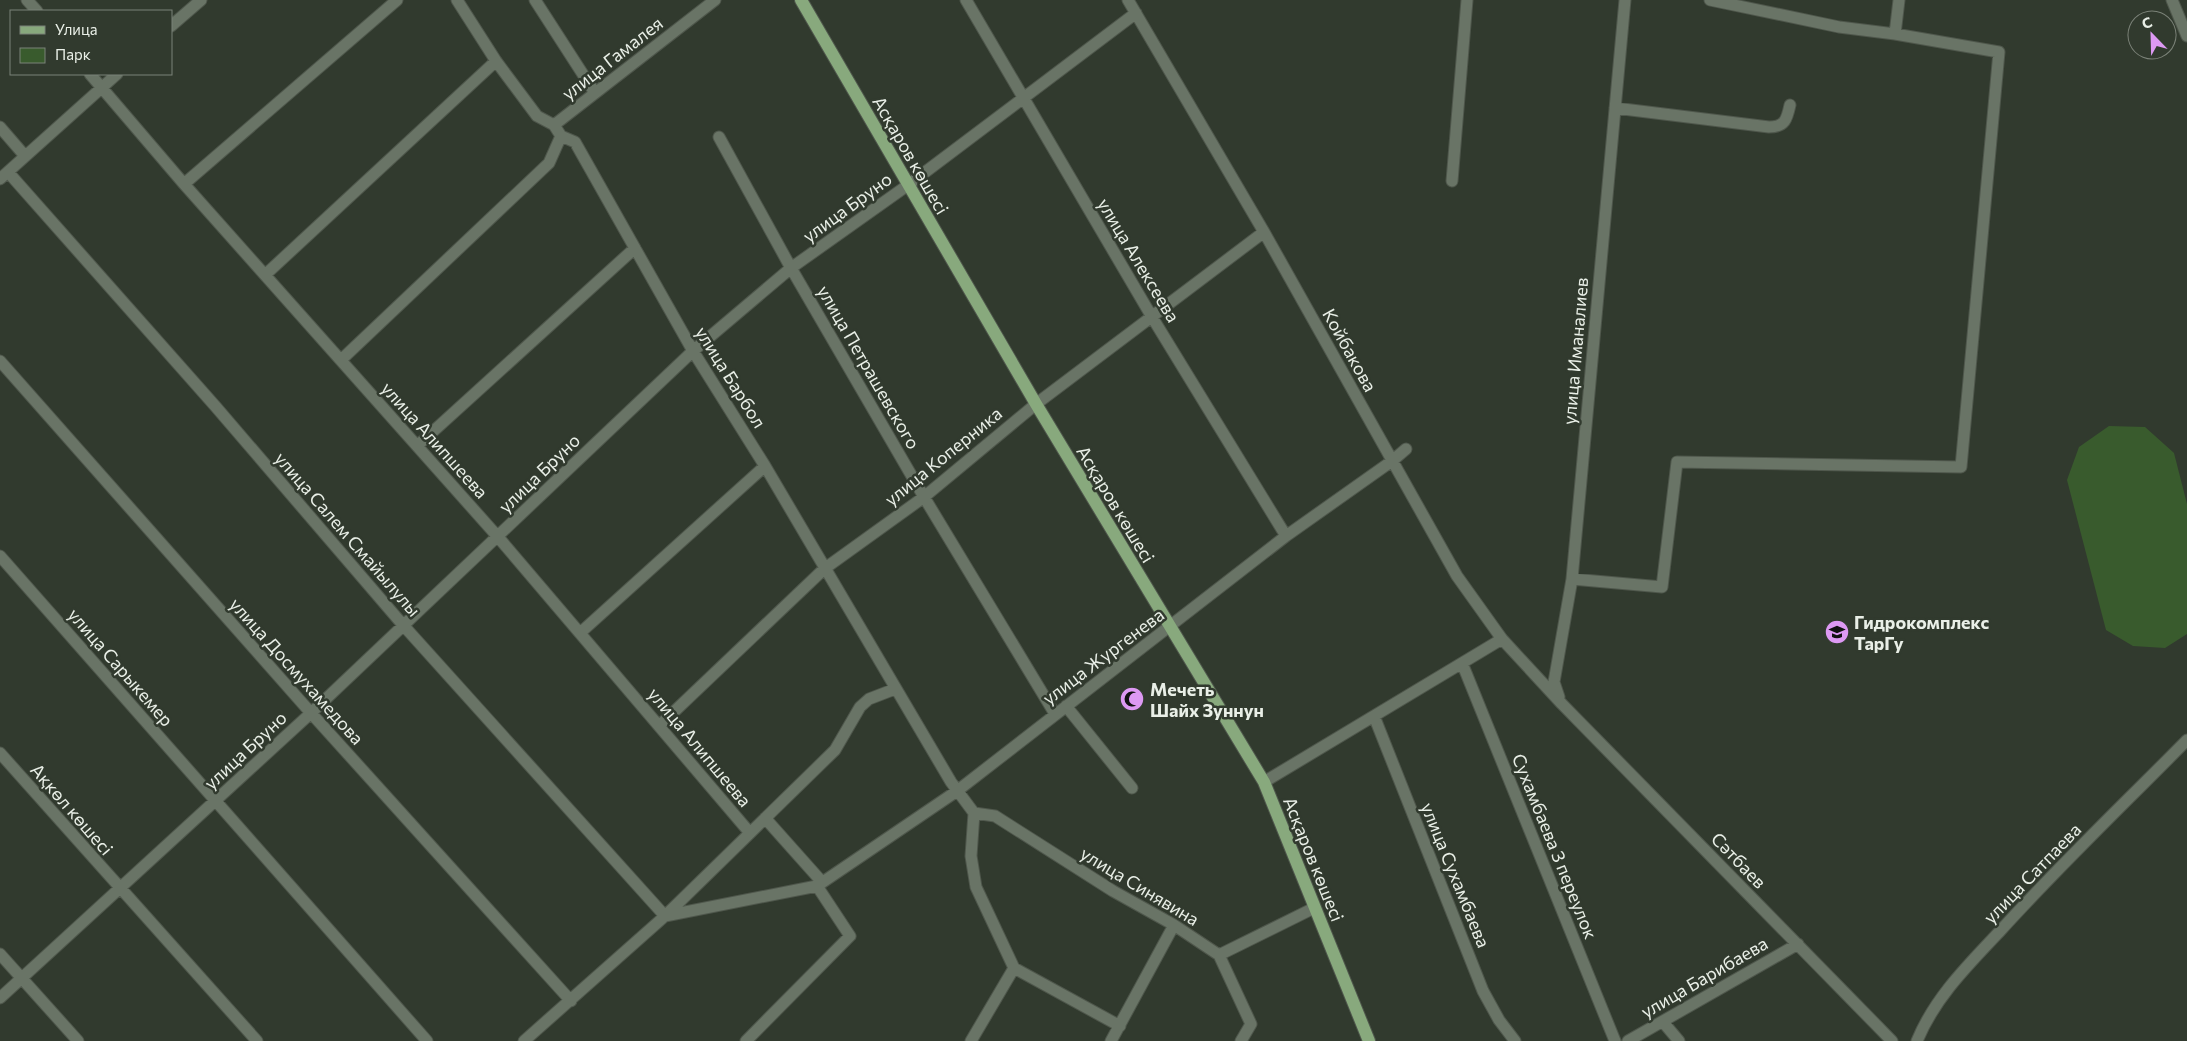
<svg xmlns="http://www.w3.org/2000/svg" width="2187" height="1041" viewBox="0 0 2187 1041" font-family="Commissioner,sans-serif">
	<style>
		.green { fill: #395b2d }
		.lines { fill: none; stroke-linecap: round; stroke-linejoin: round }
		.minor-casing { stroke: #4f574c; stroke-width: 13 }
		.major-casing { stroke: #4f574c; stroke-width: 14 }
		.minor { stroke: #697466; stroke-width: 11 }
		.major { stroke: #88a97d; stroke-width: 12 }
		.labels { text-anchor: middle; dominant-baseline: central; stroke-width: 5; stroke-linejoin: round; paint-order: stroke }
		.street-label { font-size: 18px; fill: #e9efe7; stroke: #313a2e }
		.poi-label { font-size: 18px; font-weight: bold; fill: #e9efe7; stroke: #313a2e; text-anchor: start }
	</style>
	<rect width="100%" height="100%" fill="#313a2e"/>
	<!-- green -->
	<path class="green" d="M2109 426 2145 427 2174 453 2187 504V634L2165 648 2133 646 2106 630 2067 480 2079 447Z"/>
	<g class="lines">
		<!-- minor casing -->
		<g class="minor-casing">
			<path id="minor" d="M27 0 37 11
				M457 0 496 61 537 116 554 125 561 136 575 142 693 351 765 466 951 782 974 813 995 816 1113 891 1174 925 1219 955 1314 908
				M535 0 595 93
				M966 0 1152 317 1286 536
				M1128 0 1264 232 1457 576 1502 639 1562 704 1892 1041
				M2172 0 2187 36
				M171 26 201 0
				M1895 34 1899 0
				M90 74 184 184 498 537 750 833
				M1615 108 1769 127C1785 127 1787 119 1790 105
				M554 125 715 0
				M0 127 25 156
				M719 137 791 268 924 497 1055 714
				M8 172 216 407 403 625 665 916 817 886 957 791 1286 536 1392 461 1406 449
				M0 179 117 74
				M1452 181 1467 0
				M184 184 397 0
				M265 275 496 61
				M341 360 549 163 561 136
				M0 361 311 713 571 1001
				M417 446 635 248
				M0 556 427 1041
				M1572 579 1662 587 1677 462 1961 467 1999 52 1895 34 1839 27 1710 0
				M580 633 765 466
				M1462 663 1615 1041
				M1559 697 1554 682 1572 579 1625 0
				M1066 706 1132 788
				M1374 716 1483 991 1499 1020 1515 1041
				M659 726 824 569 924 497 1036 404 1264 232
				M0 753 257 1041
				M1264 782 1502 639
				M974 813 971 856 976 887 1014 968 1120 1026
				M765 818 822 882
				M0 954 78 1041
				M1219 955 1251 1024 1241 1041
				M0 998 311 713 693 351 791 268 908 185 1136 13
				M1663 1022 1679 1041
				M524 1041 665 916 835 750 860 707 869 699 895 689
				M746 1041 850 936 817 886
				M971 1041 1014 968
				M1111 1041 1174 925
				M1628 1041 1798 944
				M1917 1041C1935 997 1969 964 2001 930 2060 865 2125 803 2187 740"/>
		</g>
		<!-- major casing -->
		<g class="major-casing">
			<path id="major" d="M801 0 1036 404 1264 782 1369 1041"/>
		</g>
		<!-- minor -->
		<use href="#minor" class="minor"/>
		<!-- major -->
		<use href="#major" class="major"/>
	</g>
	<!-- icons -->
	<defs>
		<g id="university-disc" transform="scale(1.25)"><circle r="9.5" fill="#dd99f3" stroke="#313a2e"/><path d="M0-5L7-2L0 1L-7-2ZM-4 1L0 2.5L4 1V4Q0 6-4 4Z" fill="#111"/></g>
		<g id="mosque-disc" transform="scale(1.25)"><circle r="9.5" fill="#dd99f3" stroke="#313a2e"/><path d="M3.5-4.9A6 6 0 1 0 3.5 4.9A5 5 0 1 1 3.5-4.9Z" fill="#111"/></g>
	</defs>
	<g fill-rule="evenodd">
		<use href="#university-disc" x="1837" y="632"/>
		<use href="#mosque-disc" x="1132" y="699"/>
	</g>
	<g class="labels">
		<!-- street labels -->
		<g class="street-label">
			<text transform="translate(612 58) rotate(-38)">улица Гамалея</text>
			<text transform="translate(911 155) rotate(60)">Асқаров көшесі</text>
			<text transform="translate(847 207) rotate(-36)">улица Бруно</text>
			<text transform="translate(1139 260) rotate(59)">улица Алексеева</text>
			<text transform="translate(1350 350) rotate(61)">Койбакова</text>
			<text transform="translate(1575 351) rotate(-85)">улица Иманалиев</text>
			<text transform="translate(869 367) rotate(60)">улица Петрашевского</text>
			<text transform="translate(731 377) rotate(58)">улица Барбол</text>
			<text transform="translate(435 440) rotate(48)">улица Алипшеева</text>
			<text transform="translate(943 456) rotate(-39)">улица Коперника</text>
			<text transform="translate(539 473) rotate(-44)">улица Бруно</text>
			<text transform="translate(1116 504) rotate(59)">Асқаров көшесі</text>
			<text transform="translate(348 534) rotate(49)">улица Салем Смайылулы</text>
			<text transform="translate(1103 656) rotate(-37)">улица Жургенева</text>
			<text transform="translate(121 667) rotate(49)">улица Сарыкемер</text>
			<text transform="translate(297 671) rotate(48)">улица Досмухамедова</text>
			<text transform="translate(700 747) rotate(50)">улица Алипшеева</text>
			<text transform="translate(245 750) rotate(-43)">улица Бруно</text>
			<text transform="translate(72 809) rotate(49)">Ақкөл көшесі</text>
			<text transform="translate(1555 846) rotate(68)">Сухамбаева 3 переулок</text>
			<text transform="translate(1314 859) rotate(68)">Асқаров көшесі</text>
			<text transform="translate(1739 860) rotate(46)">Сәтбаев</text>
			<text transform="translate(2032 873) rotate(-46)">улица Сатпаева</text>
			<text transform="translate(1456 875) rotate(68)">улица Сухамбаева</text>
			<text transform="translate(1140 886) rotate(31)">улица Синявина</text>
			<text transform="translate(1704 977) rotate(-30)">улица Барибаева</text>
		</g>
		<!-- poi labels -->
		<g class="poi-label">
			<text x="1854" y="622">Гидрокомплекс<tspan x="1854" dy="21">ТарГу</tspan></text>
			<text x="1150" y="689">Мечеть<tspan x="1150" dy="21">Шайх Зуннун</tspan></text>
		</g>
	</g>
	<!-- legend -->
	<rect x="10" y="10" width="162" height="65" fill="#313a2e" stroke="#7b8278"/>
	<rect x="20" y="26" width="25" height="8" fill="#88a97d" stroke="#7b8278"/>
	<text x="55" y="35" font-size="15" fill="#e9efe7">Улица</text>
	<rect x="20" y="48" width="25" height="15" fill="#395b2d" stroke="#7b8278"/>
	<text x="55" y="60" font-size="15" fill="#e9efe7">Парк</text>
	<!-- north arrow -->
	<g transform="translate(2152 35) rotate(337)"><circle r="24" fill="#313a2e" stroke="#7b8278"/>
	<path d="M0-4L9 19L0 12L-9 19Z" fill="#dd99f3"/>
	<text y="-8" font-size="14" font-weight="bold" text-anchor="middle" fill="#e9efe7">С</text>
	</g>
</svg>
